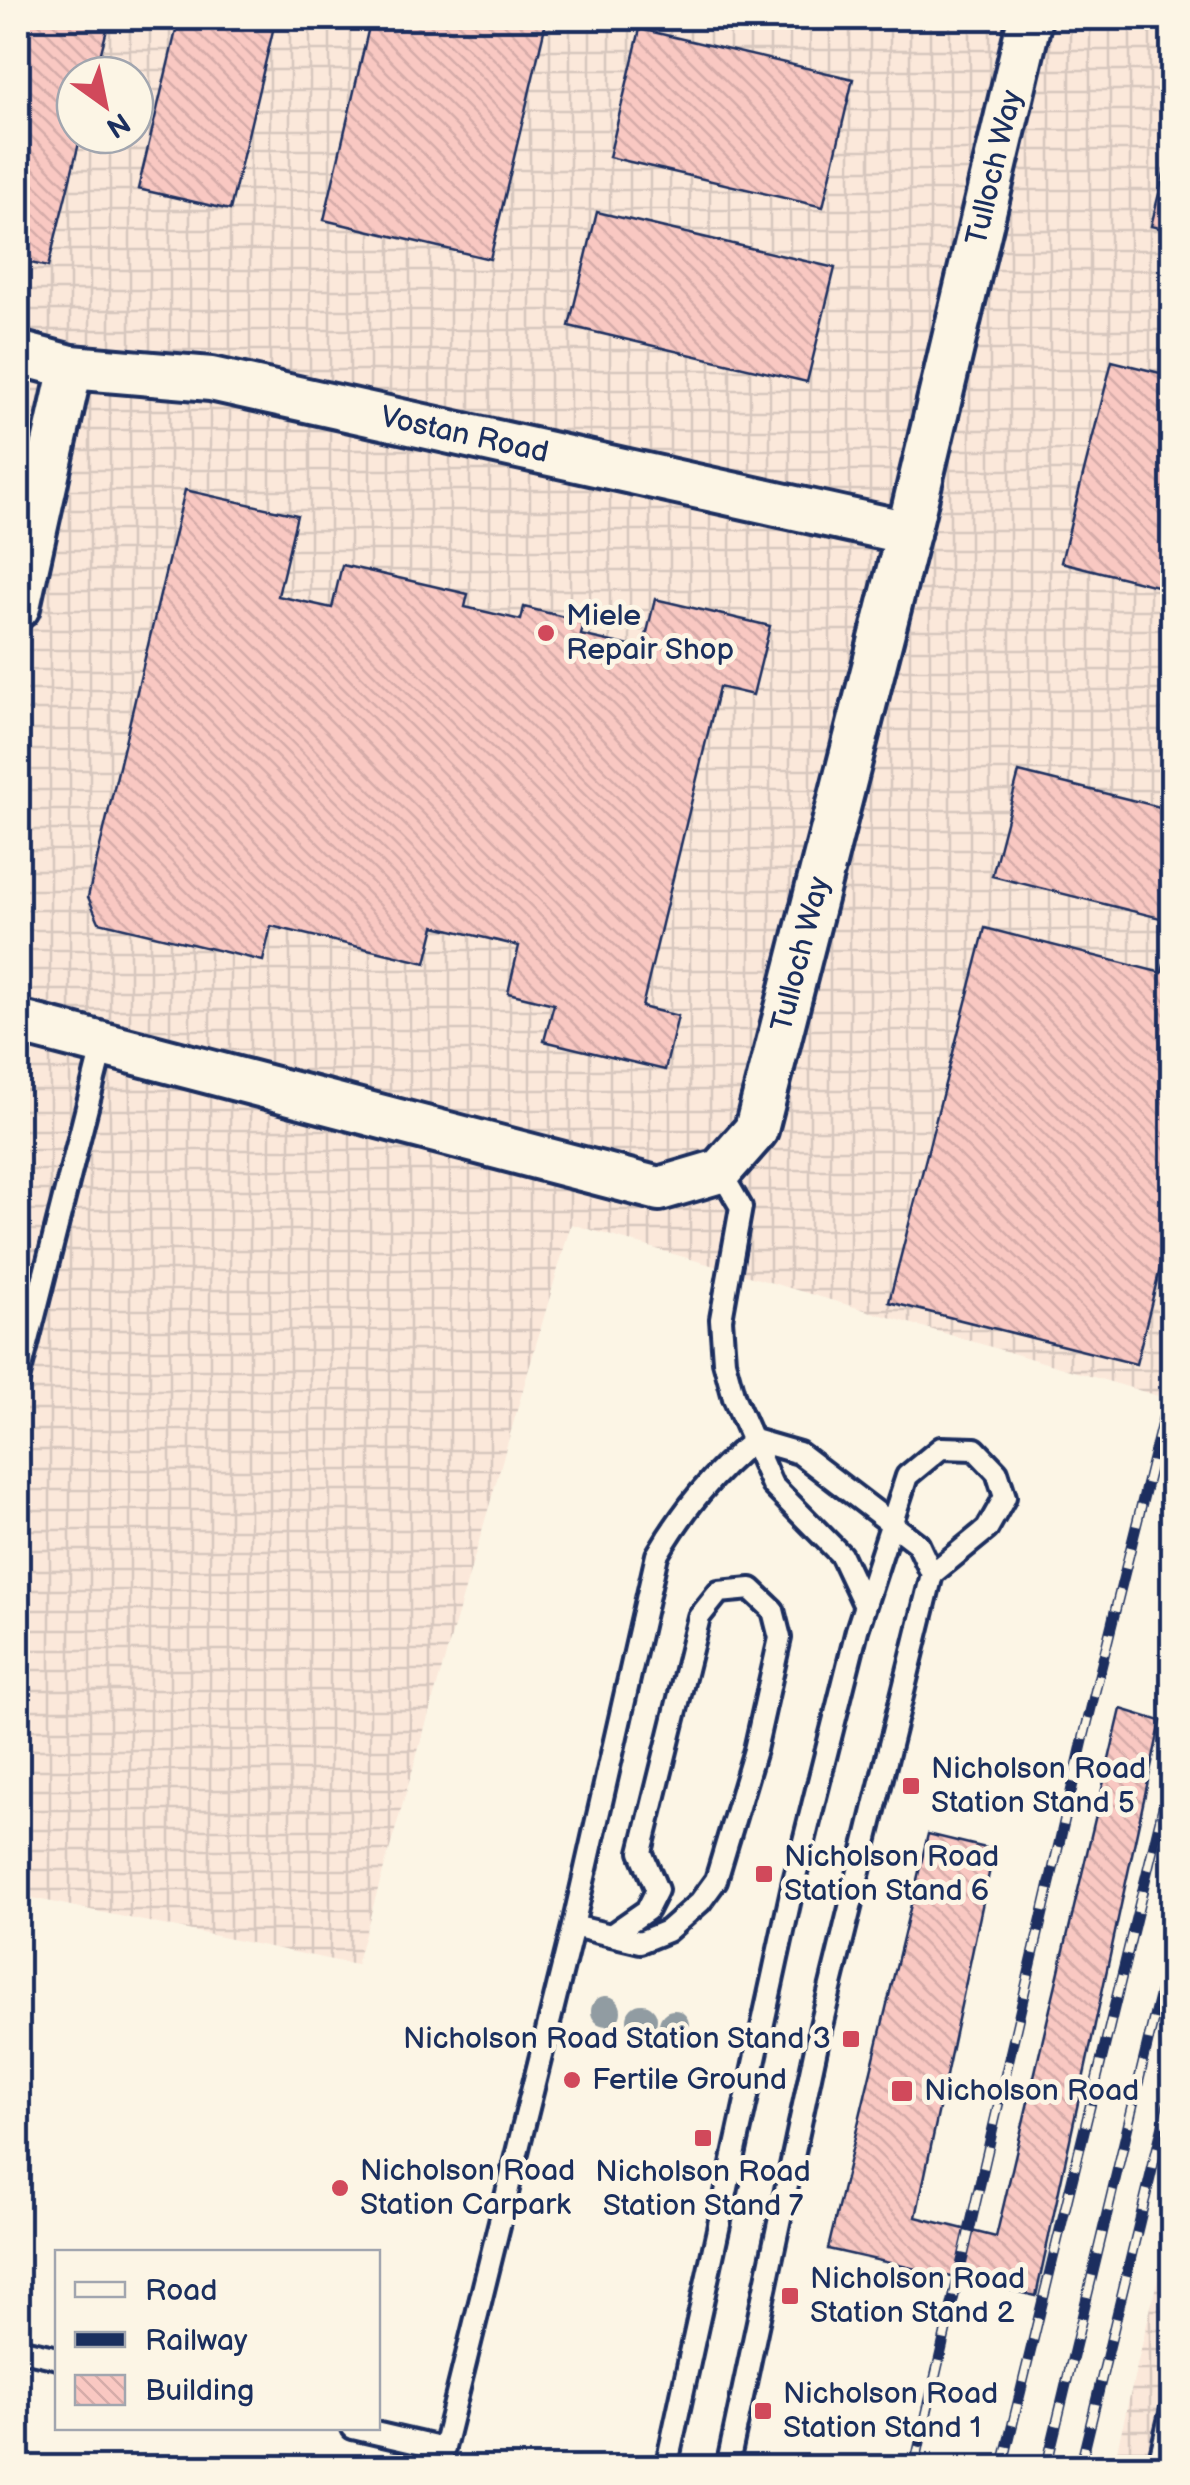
<svg xmlns="http://www.w3.org/2000/svg" width="1190" height="2485" viewBox="0 0 1190 2485" font-family="'Balsamiq Sans',sans-serif">
	<style>
		.industrial { fill: url(#industrial-grid); fill-rule: evenodd }
		.building { fill: url(#building-back-hatch); stroke: #1b2f5e; stroke-width: 2.5 }
		.lines { fill: none; stroke-linecap: round; stroke-linejoin: round }
		.service-casing { stroke: #1b2f5e; stroke-width: 28 }
		.minor-casing { stroke: #1b2f5e; stroke-width: 50 }
		.service { stroke: #fcf5e5; stroke-width: 20 }
		.minor { stroke: #fcf5e5; stroke-width: 42 }
		.rail-casing { stroke: #1b2f5e; stroke-width: 11 }
		.rail { stroke: #fcf5e5; stroke-width: 8; stroke-dasharray: 22; stroke-linecap: butt }
		.tree { fill: #919ca2 }
		.poi-dot { fill: #d1495b; stroke: #fcf5e5; stroke-width: 4 }
		.labels { text-anchor: middle; dominant-baseline: central; stroke-width: 10; stroke-linejoin: round; paint-order: stroke }
		.street-label { font-size: 30px; fill: #1b2f5e; stroke: #fcf5e5 }
		.poi-label { font-size: 30px; fill: #1b2f5e; stroke: #fcf5e5; text-anchor: start }
	</style>
	<defs>
		<pattern id="industrial-grid" width="8" height="8" patternUnits="userSpaceOnUse" patternTransform="scale(2.5)"><rect width="8" height="8" fill="#fbe8da"/><path d="M0 4h8M4 0v8" fill="none" stroke="#d7c7be"/></pattern>
		<pattern id="building-back-hatch" width="6" height="6" patternUnits="userSpaceOnUse" patternTransform="scale(2.5)"><rect width="6" height="6" fill="#f9c8c2"/><path d="M-1 5l2 2M0 0l6 6M5-1l2 2" fill="none" stroke="#d5aca9"/></pattern>
	</defs>
	<rect width="100%" height="100%" fill="#fcf5e5"/>
	<filter id="ink" filterUnits="userSpaceOnUse"><feTurbulence type="fractalNoise" baseFrequency=".01" numOctaves="2"/><feDisplacementMap in="SourceGraphic" scale="20" xChannelSelector="R" yChannelSelector="G"/><feConvolveMatrix kernelMatrix="1 2 1 2 8 2 1 2 1" color-interpolation-filters="sRGB"/></filter>
	<g filter="url(#ink)">
		<!-- industrial -->
		<path class="industrial" d="M18 18H1172V1400L571 1224 356 1965 18 1895ZM75 75H135V135H75Z
			M1172 2218V2467H1113Z"/>
		<!-- building -->
		<path class="building" d="M18 18H110L95 75H75V135H81L48 267 18 260Z
			M179 18H276L230 210 138 189Z
			M371 18H547L490 259 324 220Z
			M589 18H643L640 29Z
			M798 18H849L846 29Z
			M640 29 853 79 823 207 609 157Z
			M1172 140V231L1151 226Z
			M597 212 835 268 807 382 569 326Z
			M1112 361 1172 376V590L1061 562Z
			M185 490 297 515 278 596 332 608 342 565 468 594 465 607 521 620 524 607 584 622 581 635 643 649 655 599 770 626 753 695 719 687 642 1007 678 1016 665 1070 544 1041 554 1004 508 993 519 946 435 926 426 963 271 926 263 961 99 922 88 897Z
			M1019 772 1172 810V921L992 876Z
			M985 928 1162 973 1172 930V1221L1136 1364 889 1302Z
			M1121 1709 1161 1721 1036 2296 828 2249 928 1834 994 1850 916 2217 996 2237Z"/>
		<g class="lines">
			<!-- service casing -->
			<g class="service-casing">
				<path id="service" d="M720 1171 741 1207 721 1319 724 1361 734 1398 772 1485 841 1555 864 1604
					M18 1380 103 1044
					M573 1926 640 1942 667 1931 700 1902 716 1880 755 1750 780 1638 773 1610 751 1589 719 1592 699 1617 641 1852 657 1890 647 1910 611 1935
					M18 2349 58 2358
					M353 2428 444 2449
					M439 2468 573 1926 657 1555C684 1509 713 1473 754 1440
					M666 2468 793 1885 857 1630 907 1476 941 1448 975 1449 997 1472 1005 1497 987 1529 932 1574
					M727 2468 819 2034 932 1574 918 1544 799 1453 754 1440
					M1158 2468 1172 2409"/>
			</g>
			<!-- minor casing -->
			<g class="minor-casing">
				<g id="minor">
					<path id="s1" d="M18 353 71 367 211 379 908 533"/>
					<path d="M18 607 71 367"/>
					<path id="s2" d="M18 1022 659 1189 720 1171 756 1130 908 533 1030 18"/>
				</g>
			</g>
			<!-- service -->
			<use href="#service" class="service"/>
			<!-- minor -->
			<use href="#minor" class="minor"/>
			<!-- rail casing -->
			<g class="rail-casing">
				<path id="rail" d="M914 2468 1084 1736 1172 1382
					M1002 2468 1172 1770
					M1046 2468 1172 1942
					M1080 2468 1172 2087"/>
			</g>
			<!-- rail -->
			<use href="#rail" class="rail"/>
		</g>
		<!-- trees -->
		<g class="tree">
			<circle cx="606" cy="2011" r="15"/>
			<circle cx="642" cy="2019" r="15"/>
			<circle cx="674" cy="2025" r="15"/>
		</g>
	</g>
	<!-- markers -->
	<g class="poi-dot">
		<circle cx="546" cy="633" r="10"/>
		<rect x="901" y="1776" width="20" height="20" rx="5"/>
		<rect x="754" y="1864" width="20" height="20" rx="5"/>
		<rect x="841" y="2029" width="20" height="20" rx="5"/>
		<circle cx="572" cy="2080" r="10"/>
		<rect x="890" y="2079" width="24" height="24" rx="5"/>
		<rect x="693" y="2128" width="20" height="20" rx="5"/>
		<circle cx="340" cy="2188" r="10"/>
		<rect x="780" y="2286" width="20" height="20" rx="5"/>
		<rect x="753" y="2401" width="20" height="20" rx="5"/>
	</g>
	<g class="labels">
		<!-- street labels -->
		<g class="street-label">
			<text stroke="none"><textPath href="#s2" startOffset="1772">Tulloch Way</textPath></text>
			<text stroke="none"><textPath href="#s1" startOffset="455">Vostan Road</textPath></text>
			<text stroke="none"><textPath href="#s2" startOffset="962">Tulloch Way</textPath></text>
		</g>
		<!-- poi labels -->
		<g class="poi-label">
			<text x="566" y="616">Miele<tspan x="566" dy="34">Repair Shop</tspan></text>
			<text x="931" y="1769">Nicholson Road<tspan x="931" dy="34">Station Stand 5</tspan></text>
			<text x="784" y="1857">Nicholson Road<tspan x="784" dy="34">Station Stand 6</tspan></text>
			<text x="831" y="2039" text-anchor="end">Nicholson Road Station Stand 3</text>
			<text x="592" y="2080">Fertile Ground</text>
			<text x="924" y="2091">Nicholson Road</text>
			<text x="360" y="2171">Nicholson Road<tspan x="360" dy="34">Station Carpark</tspan></text>
			<text x="703" y="2172" text-anchor="middle">Nicholson Road<tspan x="703" dy="34">Station Stand 7</tspan></text>
			<text x="810" y="2279">Nicholson Road<tspan x="810" dy="34">Station Stand 2</tspan></text>
			<text x="783" y="2394">Nicholson Road<tspan x="783" dy="34">Station Stand 1</tspan></text>
		</g>
	</g>
	<!-- margin -->
	<rect width="1190" height="2485" fill="none" stroke="#fcf5e5" stroke-width="60"/>
	<rect x="30" y="30" width="1130" height="2425" fill="none" stroke="#1b2f5e" stroke-width="4" filter="url(#ink)"/>
	<!-- legend -->
	<rect x="55" y="2250" width="325" height="180" fill="#fcf5e5" stroke="#a2a6af" stroke-width="2.5"/>
	<rect x="75" y="2282" width="50" height="15" fill="#fcf5e5" stroke="#a2a6af" stroke-width="2.5"/>
	<text x="145" y="2300" font-size="30" fill="#1b2f5e">Road</text>
	<rect x="75" y="2332" width="50" height="15" fill="#1b2f5e" stroke="#a2a6af" stroke-width="2.5"/>
	<text x="145" y="2350" font-size="30" fill="#1b2f5e">Railway</text>
	<rect x="75" y="2375" width="50" height="30" fill="url(#building-back-hatch)" stroke="#a2a6af" stroke-width="2.5"/>
	<text x="145" y="2400" font-size="30" fill="#1b2f5e">Building</text>
	<!-- north arrow -->
	<g transform="translate(105 105) rotate(147)"><circle r="48" fill="#fcf5e5" stroke="#a2a6af" stroke-width="2.5"/>
	<path d="M0-8L18 38L0 25L-18 38Z" fill="#d1495b"/>
	<text y="-15" font-size="28" font-weight="bold" text-anchor="middle" fill="#1b2f5e">N</text>
	</g>
</svg>
